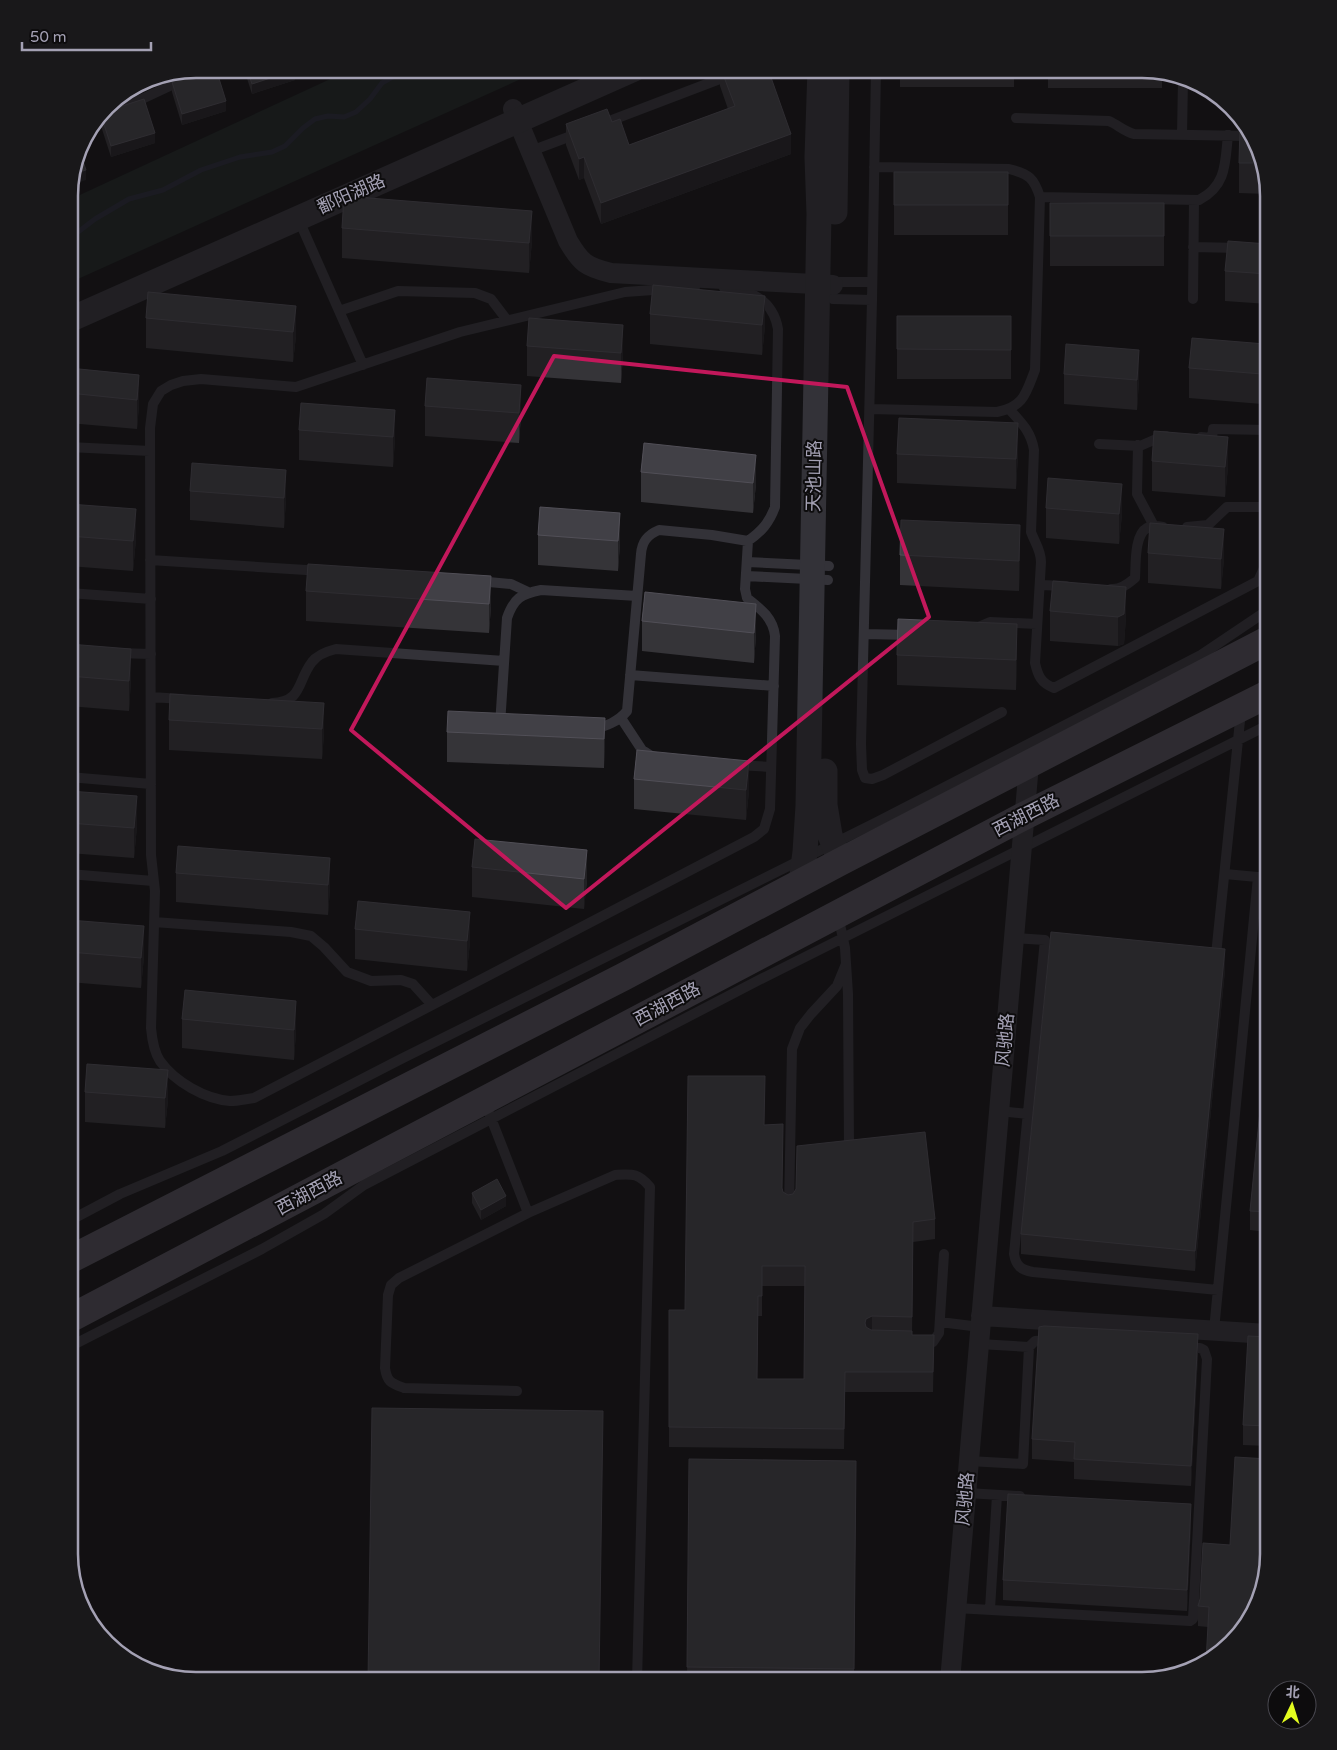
<svg xmlns="http://www.w3.org/2000/svg" width="1337" height="1750" viewBox="0 0 1337 1750" font-family="'Varela Round','Noto Sans SC',sans-serif">
	<style>
		.green { fill: #1d2522 }
		.lines { fill: none; stroke-linecap: round; stroke-linejoin: round }
		.stream { stroke: #272837; stroke-width: 5 }
		.service { stroke: #333238; stroke-width: 10 }
		.minor { stroke: #333238; stroke-width: 20 }
		.tertiary { stroke: #333238; stroke-width: 25 }
		.primary { stroke: #504d57; stroke-width: 28 }
		.wall { fill: #353438; fill-rule: evenodd }
		.shaded-wall { fill: #222124 }
		.building { fill: #414046; stroke: #514f57; fill-rule: evenodd }
		.marked { fill: none; stroke: #c2185b; stroke-width: 4; stroke-linejoin: round }
		.labels { text-anchor: middle; dominant-baseline: central; stroke-width: 4; stroke-linejoin: round; paint-order: stroke }
		.street-label { font-size: 18px; fill: #a4a1b4; stroke: #0d0c0d }
		.rim { fill: none; stroke: #a4a1b4; stroke-width: 2.5 }
	</style>
	<rect width="100%" height="100%" fill="#121113"/>
	<!-- green -->
	<path class="green" d="M352 69H543L69 283V200Z"/>
	<g class="lines">
		<!-- stream -->
		<path class="stream" d="M69 239 95 219 129 199 163 190 201 170 240 157 272 152 285 146 303 128 315 119 328 116 344 117 356 112 370 99 382 83 401 72 417 69"/>
		<!-- service -->
		<path class="service" d="M876 69 872 300 861 744 862 770 865 778 872 779 883 775 1002 712
			M1016 118 1109 121C1118 125 1124 131 1134 134L1250 136
			M97 120 206 69
			M599 125 746 69
			M1182 135 1183 79
			M531 151 579 133
			M1040 197 1199 200C1227 186 1225 162 1228 135
			M298 218 363 365
			M1193 247 1240 248
			M833 282H872
			M695 287 625 292 460 332 296 387 201 379 183 381 171 385 161 391 153 404 150 428 151 855 155 891 151 1028C152 1039 154 1052 160 1061 175 1082 205 1099 230 1101 238 1101 246 1099 254 1098L754 837 764 829 770 809 775 636C773 618 761 609 747 598L745 589 748 541
			M833 299 872 300
			M1193 299 1194 200
			M339 311 398 291 475 293 491 299 507 320
			M870 409 997 412C1024 407 1026 393 1035 370L1040 197C1034 178 1029 174 1009 169L874 167
			M1010 410C1022 423 1031 432 1034 450L1031 532C1035 543 1041 550 1041 562L1035 663C1038 676 1041 683 1054 688L1258 581 1264 568 1265 507H1227L1208 525 1187 527
			M1201 437 1212 438 1213 429 1268 430
			M1099 444 1140 446 1163 436H1166
			M1138 445 1137 494 1154 526
			M69 447 150 451
			M150 560 322 571
			M747 562 829 566
			M746 576 828 580
			M478 581 511 584 528 592
			M1040 585 1066 586
			M1111 589C1120 590 1128 584 1135 578 1136 565 1134 535 1147 528 1151 525 1158 526 1163 527
			M69 593 151 599
			M976 628 990 622 1037 624
			M864 634 911 635
			M117 653 151 654
			M630 675 774 686
			M151 697 182 699
			M272 703C303 702 297 681 312 662 317 655 328 651 336 649L504 661
			M621 718 642 750 653 757
			M500 725 507 618C514 598 521 594 541 590L637 596
			M592 730C606 726 618 722 627 711L641 554C642 542 647 535 659 530L712 535 748 541C762 531 769 523 775 507L778 329C773 300 752 290 724 288
			M737 765 771 767
			M69 777 151 784
			M69 874 153 881
			M1225 874 1268 878
			M838 915 845 948 848 994 849 1146
			M154 922 291 932 311 936 324 947 347 972 371 981 401 980 413 984 432 1005
			M1014 938 1045 940 1014 1254C1016 1266 1021 1270 1033 1272L1218 1290
			M1212 955H1216L1241 711
			M999 1111 1028 1114
			M489 1113 528 1213 615 1175C633 1174 638 1173 650 1187L637 1681
			M789 1208 792 1049 800 1028 811 1014 837 986 846 964
			M69 1221 120 1194 222 1151 401 1059 877 822 1201 655 1268 610
			M940 1322 980 1327
			M1214 1330 1258 877
			M922 1344 933 1342 939 1333 944 1254
			M69 1347 262 1249 324 1214 364 1185 491 1119 763 978 1268 725
			M1029 1347 1035 1341 1050 1340
			M517 1391 404 1388C391 1383 387 1382 385 1368L388 1295 391 1285 399 1278 528 1213
			M969 1461 1023 1464 1029 1347 979 1344
			M966 1493 1020 1496
			M956 1608 1190 1621 1193 1619 1207 1359 1204 1350 1200 1348H1184
			M990 1609 997 1495"/>
		<!-- minor -->
		<path class="minor" d="M513 109 568 241C581 263 586 267 611 273L833 285
			M981 1316 1268 1334
			M950 1681 1029 764"/>
		<!-- tertiary -->
		<path class="tertiary" d="M835 212 837 69
			M69 320 634 69
			M825 771V805L830 835 840 862
			M801 882 805 852 808 806 819 214 817 157 820 69"/>
		<!-- primary -->
		<path class="primary" d="M69 1260 623 977 840 862 1268 640
			M69 1319 1024 816 1268 694"/>
	</g>
	<!-- wall -->
	<path class="wall" d="M244 69H295V80L252 94Z
		M720 69H768L791 154 601 224 584 178 579 180 566 145V124L612 122 629 145 728 109 720 86Z
		M900 69H1014V87H900Z
		M1048 69H1149L1162 73V88H1048Z
		M172 82 226 111 182 125 172 92Z
		M1203 85 1205 86 1216 97H1203Z
		M101 115 155 143 111 157 101 126Z
		M1247 127 1268 194 1239 193V163Z
		M894 172H1008V235H894Z
		M1050 203H1164V266H1050Z
		M342 228 532 241 529 273 342 258Z
		M1268 244V304L1225 301V271Z
		M653 285 765 326 762 355 650 344V314Z
		M296 306V336L293 362 146 348V318Z
		M897 316H1011V379H897Z
		M623 325V355L621 383 527 376V346Z
		M69 368 139 375V405L137 429 69 423Z
		M1189 368 1265 374 1262 404 1189 398Z
		M1064 374 1139 380 1137 410 1064 404Z
		M521 385V415L519 443 425 436V406Z
		M395 410V439L393 467 299 460V430Z
		M644 443 756 484 753 513 641 502V472Z
		M1018 453 1016 489 897 483V454Z
		M1152 461 1228 467 1225 497 1152 491Z
		M286 470V500L284 528 190 520V491Z
		M69 504 136 539 133 571 69 566Z
		M1046 508 1122 514 1119 544 1046 538Z
		M620 513V543L618 571 538 565V535Z
		M1148 553 1224 559 1221 589 1148 583Z
		M900 555H1020L1019 591 900 585Z
		M491 576V606L489 633 306 621V591Z
		M645 592 756 634 754 663 642 651V621Z
		M1050 611 1126 617 1124 644 1118 646 1050 641Z
		M69 644 131 679 129 711 69 706Z
		M1017 654 1016 690 897 685V655Z
		M324 703V733L322 759 169 750V720Z
		M605 718 604 768 447 762V732Z
		M637 750 749 791 746 820 634 809V779Z
		M69 791 137 826 134 858 69 853Z
		M475 839 587 880 584 909 472 897V867Z
		M330 858V888L328 915 176 902V873Z
		M1268 875V941L1262 940V921Z
		M358 901 470 942 467 971 355 959V929Z
		M69 920 144 956 141 988 69 982Z
		M1225 970 1195 1271 1021 1254V1234Z
		M185 990 296 1031 294 1060 182 1048V1019Z
		M1268 1031V1232L1250 1230V1211Z
		M168 1070V1100L165 1128 85 1122V1092Z
		M69 1120 72 1150 69 1178Z
		M764 1125 783 1192 788 1195 935 1219V1239L913 1242 912 1335H934L933 1392H845L844 1449 669 1447V1310H685ZM762 1286H805L804 1379H757L758 1316H762Z
		M472 1193 506 1206 481 1220 472 1203Z
		M1268 1337V1446L1243 1445V1425Z
		M1198 1355 1191 1486 1074 1479V1462L1032 1459V1439Z
		M689 1459 856 1461 854 1681H687Z
		M1268 1459 1208 1627 1198 1626V1606L1200 1599 1230 1545Z
		M1191 1524 1187 1611 1003 1600V1580Z"/>
	<!-- shaded-wall -->
	<path class="shaded-wall" d="M295 70V80L252 94V84Z
		M226 101V111L182 125V114Z
		M155 133V143L111 157V146Z
		M791 134V154L601 224V203Z
		M584 157V178L579 180V159Z
		M86 170V180L70 185 73 174Z
		M532 211V241L529 273V243Z
		M765 296V326L762 355V325Z
		M296 306V336L293 362V332Z
		M623 325V355L621 383V353Z
		M1265 344V374L1262 404V374Z
		M1139 350V380L1137 410V380Z
		M139 375V405L137 429V400Z
		M521 385V415L519 443V413Z
		M395 410V439L393 467V437Z
		M1018 423V453L1016 489V459Z
		M1228 437V467L1225 497V467Z
		M756 455V484L753 513V483Z
		M286 470V500L284 528V498Z
		M1122 484V514L1119 544V514Z
		M136 509V539L133 571V541Z
		M620 513V543L618 571V541Z
		M1020 525V555L1019 591V561Z
		M1224 529V559L1221 589V559Z
		M491 576V606L489 633V604Z
		M1126 587V617L1124 644 1118 646V617Z
		M756 604V634L754 663V633Z
		M1017 624V654L1016 690V660Z
		M131 649V679L129 711V681Z
		M324 703V733L322 759V729Z
		M605 718V748L604 768V739Z
		M749 761V791L746 820V790Z
		M137 796V826L134 858V828Z
		M587 850V880L584 909V879Z
		M330 858V888L328 915V885Z
		M470 912V942L467 971V941Z
		M144 926V956L141 988V958Z
		M1225 949V970L1195 1271V1251Z
		M296 1001V1031L294 1060V1030Z
		M168 1070V1100L165 1128V1098Z
		M72 1120V1150L69 1178V1148Z
		M506 1196V1206L481 1220V1210Z
		M872 1316V1336L866 1339 865 1323 866 1319Z
		M1198 1334V1355L1191 1486V1466Z
		M1191 1504V1524L1187 1611V1590Z"/>
	<!-- building -->
	<path class="building" d="M211 69H216L226 101 182 114 172 82Z
		M247 69H295V70L252 84Z
		M721 69H768L791 134 601 203 584 157 579 159 566 124 607 109 612 122 620 119 629 145 735 106Z
		M144 99 155 133 111 146 101 115 119 107Z
		M1240 126 1247 127 1258 163H1239Z
		M79 149 86 170 73 174Z
		M894 172H1008V205H894Z
		M344 196 532 211 529 243 342 228Z
		M1050 203H1164V236H1050Z
		M1228 241 1268 244V274L1225 271Z
		M653 285 765 296 762 325 650 314Z
		M148 292 296 306 293 332 146 318Z
		M897 316H1011V350L897 349Z
		M529 318 623 325 621 353 527 346Z
		M1192 338 1265 344 1262 374 1189 368Z
		M1066 344 1139 350 1137 380 1064 374Z
		M69 368 139 375 137 400 69 393Z
		M427 378 521 385 519 413 425 406Z
		M301 403 395 410 393 437 299 430Z
		M899 418 1018 423 1016 459 897 454Z
		M1154 431 1228 437 1225 467 1152 461Z
		M644 443 756 455 753 483 641 472Z
		M192 463 286 470 284 498 190 491Z
		M1048 478 1122 484 1119 514 1046 508Z
		M69 504 136 509 133 541 69 536Z
		M540 507 620 513 618 541 538 535Z
		M901 520 1020 525 1019 561 900 555Z
		M1150 523 1224 529 1221 559 1148 553Z
		M308 564 491 576 489 604 306 591Z
		M1053 581 1126 587 1124 614 1118 617 1050 611Z
		M645 592 756 604 754 633 642 621Z
		M898 619 1017 624 1016 660 897 655Z
		M69 644 131 649 129 681 69 676Z
		M170 694 324 703 322 729 169 720Z
		M448 711 605 718 604 739 447 732Z
		M637 750 749 761 746 790 634 779Z
		M69 791 137 796 134 828 69 823Z
		M475 839 587 850 584 879 472 867Z
		M178 846 330 858 328 885 176 873Z
		M1266 874 1268 875V922L1262 921Z
		M358 901 470 912 467 941 355 929Z
		M69 920 144 926 141 958 69 952Z
		M1051 932 1225 949 1195 1251 1021 1234Z
		M185 990 296 1001 294 1030 182 1019Z
		M1268 1031V1212L1250 1211Z
		M87 1064 168 1070 165 1098 85 1092Z
		M688 1076H765L764 1125 783 1124 782 1188 783 1192 788 1195 793 1194 796 1189 797 1146 925 1132 935 1219 913 1222 912 1317 872 1316 866 1319 865 1323 866 1327 871 1330 912 1331V1335H934L933 1372H845L844 1429 669 1427V1310H685ZM762 1266H805L804 1379H757L758 1296H762Z
		M69 1120H72L69 1148Z
		M497 1179 506 1196 481 1210 472 1193Z
		M1044 1326 1198 1334 1191 1466 1074 1459 1075 1442 1032 1439 1039 1327Z
		M1248 1336 1268 1337V1426L1243 1425Z
		M372 1408 603 1411 599 1681H368Z
		M1235 1457 1268 1459V1555L1251 1618 1212 1660 1206 1662 1209 1607 1198 1606 1200 1599 1203 1543 1230 1545Z
		M689 1459 856 1461 854 1669 687 1667Z
		M1008 1494 1191 1504 1187 1590 1003 1580Z"/>
	<!-- marked area -->
	<path d="M0 0H1337V1750H0ZM554 356 847 387 929 617 566 908 351 730Z" fill="#121113" fill-opacity=".55" fill-rule="evenodd"/>
	<path class="marked" d="M554 356 847 387 929 617 566 908 351 730Z"/>
	<g class="labels">
		<!-- street labels -->
		<g class="street-label">
			<text transform="translate(351 194) rotate(-24)">鄱阳湖路</text>
			<text transform="translate(814 476) rotate(-89)">天池山路</text>
			<text transform="translate(1026 815) rotate(-27)">西湖西路</text>
			<text transform="translate(667 1004) rotate(-28)">西湖西路</text>
			<text transform="translate(1005 1040) rotate(-85)">风驰路</text>
			<text transform="translate(309 1193) rotate(-28)">西湖西路</text>
			<text transform="translate(965 1499) rotate(-85)">风驰路</text>
		</g>
	</g>
	<!-- crop -->
	<path d="M0 0H1337V1750H0ZM196 78H1142A118 118 0 0 1 1260 196V1554A118 118 0 0 1 1142 1672H196A118 118 0 0 1 78 1554V196A118 118 0 0 1 196 78Z" fill="#19181a" fill-rule="evenodd"/>
	<path class="rim" d="M196 78H1142A118 118 0 0 1 1260 196V1554A118 118 0 0 1 1142 1672H196A118 118 0 0 1 78 1554V196A118 118 0 0 1 196 78Z"/>
	<!-- north arrow -->
	<g transform="translate(1292 1705) rotate(4)"><circle r="24" fill="#0d0c0d" stroke="#494850"/>
	<path d="M0-4L9 19L0 12L-9 19Z" fill="#e3fc1f"/>
	<text y="-8" font-size="14" font-weight="bold" text-anchor="middle" fill="#a4a1b4">北</text>
	</g>
	<!-- scale -->
	<path d="M22 42v8h129v-8" fill="none" stroke="#a4a1b4" stroke-width="2.5"/>
	<text x="30" y="42" font-size="15" fill="#a4a1b4" stroke="#0d0c0d" stroke-width="4" paint-order="stroke">50 m</text>
</svg>
